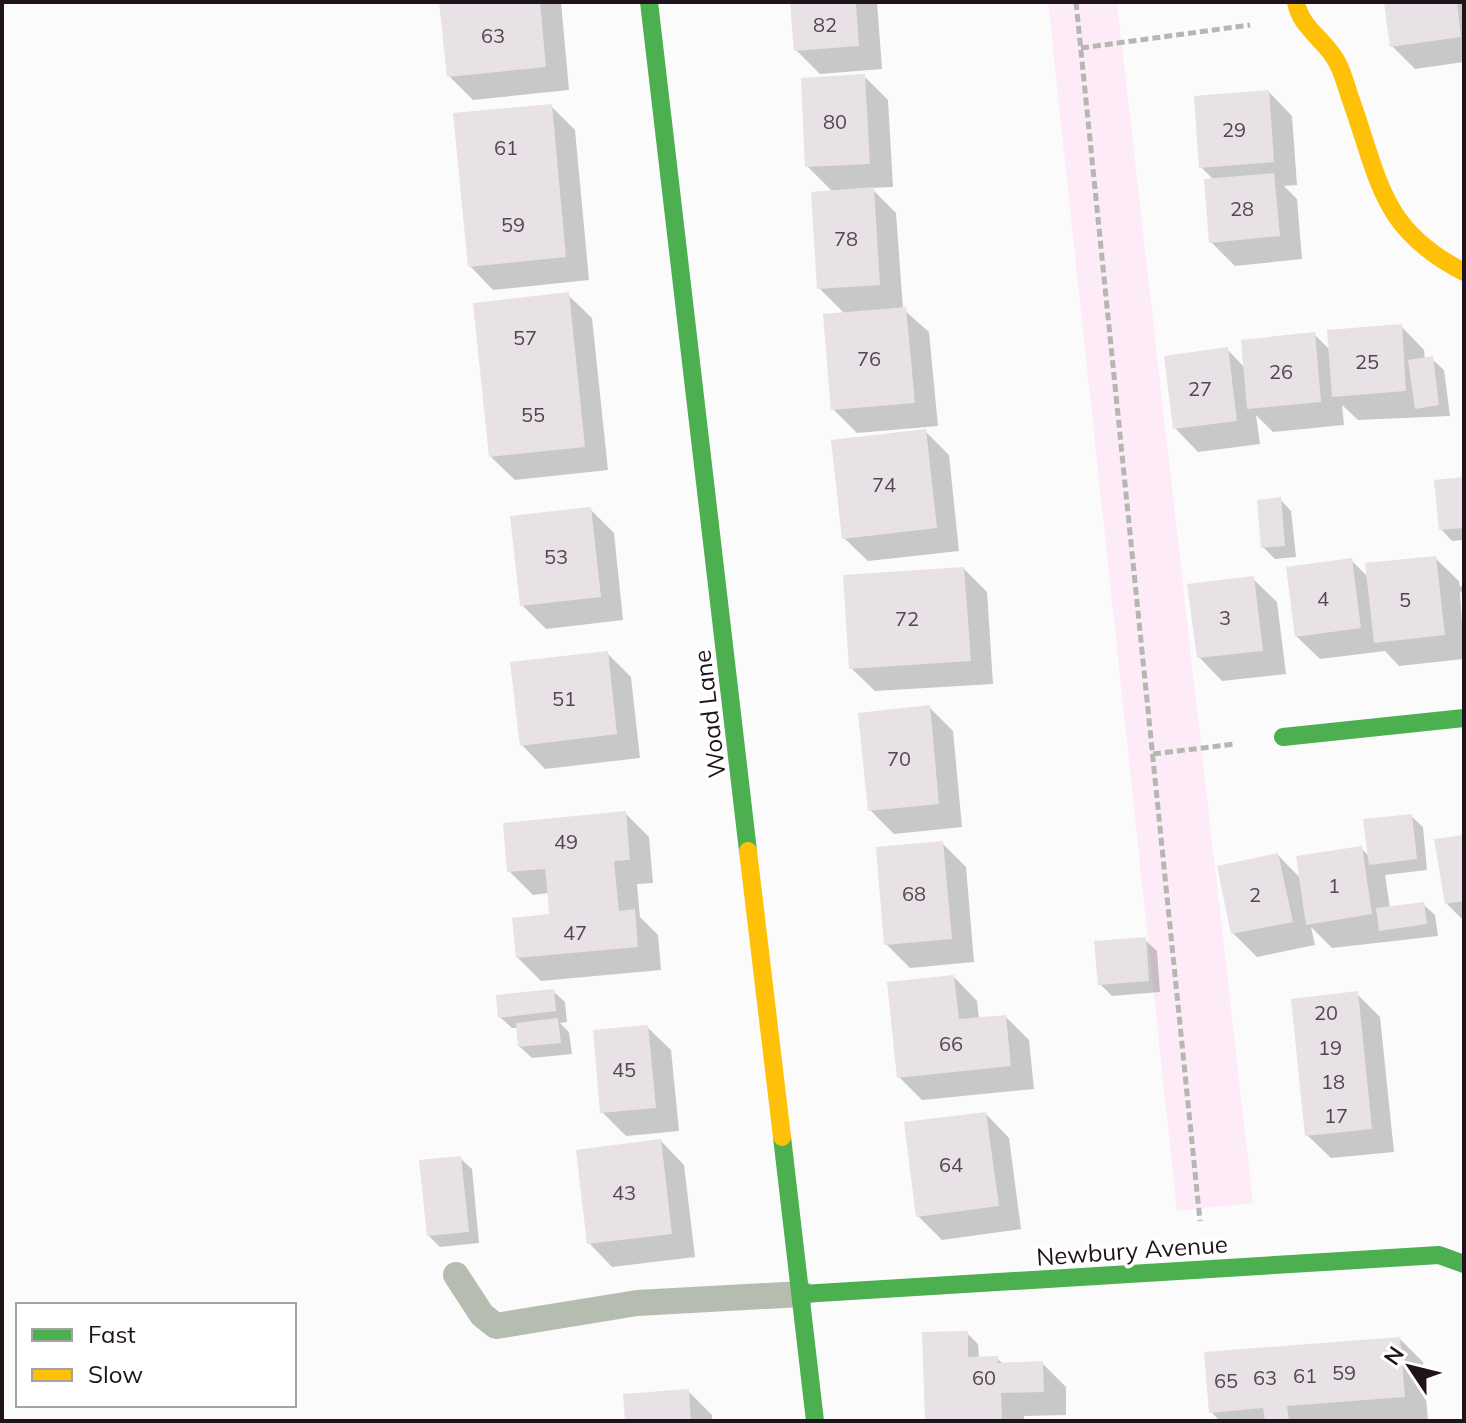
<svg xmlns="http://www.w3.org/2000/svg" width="1466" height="1423" viewBox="0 0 1466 1423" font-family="Mulish,sans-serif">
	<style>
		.green { fill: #fdecf7 }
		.shadow { fill: #0003 }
		.building { fill: #e8e1e5 }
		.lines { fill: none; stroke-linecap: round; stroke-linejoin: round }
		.path { stroke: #b4b8b0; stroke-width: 5; stroke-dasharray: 8 4; stroke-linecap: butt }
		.lane { stroke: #b5bdb0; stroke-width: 26 }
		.fast { stroke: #4caf50; stroke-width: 18 }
		.slow { stroke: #ffc107; stroke-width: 18 }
		.labels { text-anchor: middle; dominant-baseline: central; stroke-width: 7; stroke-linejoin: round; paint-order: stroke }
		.number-label { font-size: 20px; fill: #52474e }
		.street-label { font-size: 24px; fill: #20141c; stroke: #fff }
	</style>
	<rect width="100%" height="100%" fill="#fbfbfb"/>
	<!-- green -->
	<path class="green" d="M1048 2H1117L1253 1203 1177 1211Z"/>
	<!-- shadow -->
	<path class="shadow" d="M442 2H561L569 90 473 100 449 76Z
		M792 2H877L882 69 820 74 796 50Z
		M1386 2H1464V62L1415 69 1392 46Z
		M864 76 888 100 893 187 871 188 896 213 903 309 929 332 938 426 857 433 833 409 845 314 819 288 833 192 807 166Z
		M1269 92 1292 116 1297 185 1284 186 1297 199 1302 259 1235 266 1211 242 1214 180 1201 167Z
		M551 106 575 130 589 280 493 290 470 266Z
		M568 295 592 318 608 470 515 480 491 457Z
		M1401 326 1424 350 1425 360 1432 359 1444 370 1450 416 1358 420 1342 405 1344 425 1273 432 1256 415 1260 444 1198 452 1175 428 1227 349 1245 368 1315 335 1330 350Z
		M926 432 949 455 959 551 868 561 844 538Z
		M1464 479V540L1452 541 1441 529Z
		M1280 499 1291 511 1296 557 1275 559 1263 547Z
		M590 509 614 533 623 620 546 629 522 605Z
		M1435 558 1459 581 1460 587 1464 585V596L1460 591 1464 659 1399 666 1385 651 1320 659 1296 636 1351 560 1369 578Z
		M964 569 987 592 993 684 875 691 851 668Z
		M1253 579 1277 602 1286 674 1222 681 1199 657Z
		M607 653 631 677 640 758 545 769 522 745Z
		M929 707 953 731 962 827 894 834 870 810Z
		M625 813 649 837 653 883 637 884 639 907 640 917 658 935 661 970 541 981 517 957 551 916 549 893 533 895 509 871Z
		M1411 816 1423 827 1427 870 1385 875 1390 908 1423 904 1435 915 1438 936 1332 948 1311 927 1315 945 1257 957 1233 933 1278 855 1301 879 1361 848 1370 857Z
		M1464 837V921L1446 903Z
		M942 843 966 867 974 962 910 968 886 944Z
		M1145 940 1157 951 1160 992 1112 996 1100 984Z
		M954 977 977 1001 979 1019 1006 1017 1029 1040 1034 1089 922 1100 899 1077Z
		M553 991 565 1002 567 1022 560 1023 569 1032 572 1054 532 1058 520 1047 519 1028H512L500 1017Z
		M1357 994 1380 1017 1394 1152 1331 1158 1307 1135Z
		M647 1027 671 1050 679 1131 626 1136 602 1112Z
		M986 1114 1009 1138 1021 1229 942 1240 918 1216Z
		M661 1141 684 1165 695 1257 612 1267 589 1243Z
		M460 1158 472 1169 479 1243 440 1247 429 1236Z
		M967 1333 978 1344 979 1359 997 1358 1003 1364 1042 1363 1066 1387V1415L1024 1416V1421H927Z
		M1400 1339 1423 1362 1428 1420 1220 1421 1211 1412Z
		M688 1391 712 1415V1421H627Z"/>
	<!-- building -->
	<path class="building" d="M439 2H540L546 67 447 77Z
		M790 2H856L859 46 794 51Z
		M1384 2H1457L1461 37 1390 47Z
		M865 74 870 164 805 167 801 78Z
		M1269 90 1274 162 1199 168 1194 96Z
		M552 104 566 257 468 267 453 113Z
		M1274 173 1280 236 1209 243 1204 179Z
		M874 187 880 285 817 289 811 192Z
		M569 292 585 447 489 457 473 303Z
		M906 307 915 403 831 410 823 314Z
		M1402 324 1406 391 1332 397 1327 330Z
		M1315 332 1321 402 1247 409 1241 340Z
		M1228 347 1237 421 1173 429 1164 356Z
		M1433 356 1439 405 1415 409 1408 360Z
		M926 429 937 528 842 539 831 440Z
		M1464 477V528L1439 530 1434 480Z
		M1281 497 1285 546 1261 548 1257 500Z
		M591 507 601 597 520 606 510 516Z
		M1436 556 1445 635 1374 643 1365 563Z
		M1352 558 1361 628 1295 637 1286 567Z
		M964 567 971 661 849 669 843 575Z
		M1254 576 1263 651 1197 658 1187 584Z
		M608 651 617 734 520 746 510 662Z
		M930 705 939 804 868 811 858 713Z
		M626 811 630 860 614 861 616 882 619 911 635 909 638 947 516 958 512 918 549 914 547 889 545 869 507 872 503 823Z
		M1412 814 1417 859 1369 865 1363 819Z
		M1464 835V901L1445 904 1434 839Z
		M943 841 952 939 884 945 876 847Z
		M1362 846 1372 914 1306 925 1296 856Z
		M1278 853 1293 922 1231 934 1217 866Z
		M1424 902 1427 924 1379 931 1376 908Z
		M1146 937 1149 981 1098 985 1094 941Z
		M954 975 959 1019 1006 1015 1011 1066 897 1078 887 982Z
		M554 989 556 1011 498 1018 496 995Z
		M1358 991 1372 1129 1305 1136 1291 999Z
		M558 1018 561 1043 518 1047 516 1023Z
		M648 1025 656 1108 600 1113 593 1030Z
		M986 1112 999 1206 916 1217 904 1122Z
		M661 1139 672 1234 587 1244 576 1150Z
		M461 1156 469 1232 427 1236 419 1160Z
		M968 1331V1357L998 1356V1363L1043 1361 1044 1392 1001 1393 1002 1421H925L922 1332Z
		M1400 1337 1405 1397 1287 1406 1289 1421H1265L1263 1408 1209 1413 1204 1352Z
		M689 1389 691 1421H625L623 1394Z"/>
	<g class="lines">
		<!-- path -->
		<path class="path" d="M1076 2 1200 1221
			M1081 48 1250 25
			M1153 754 1235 744"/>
		<!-- lane -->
		<path class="lane" d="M456 1275 482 1315 496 1326 637 1303 802 1294"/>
		<!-- fast -->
		<path class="fast" d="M649 2 748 851
			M1283 737 1464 718
			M782 1137 815 1421
			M802 1294 1439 1255 1464 1264"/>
		<!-- slow -->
		<path class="slow" d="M1296 2C1301 29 1325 39 1337 62 1344 75 1347 90 1352 103 1380 183 1382 230 1464 272
			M748 851 782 1137"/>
	</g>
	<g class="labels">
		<!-- number labels -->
		<g class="number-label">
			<text x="825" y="24">82</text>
			<text x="493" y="35">63</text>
			<text x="835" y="121">80</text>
			<text x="1234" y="129">29</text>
			<text x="506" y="147">61</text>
			<text x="1242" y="208">28</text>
			<text x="513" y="224">59</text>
			<text x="846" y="238">78</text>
			<text x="525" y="337">57</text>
			<text x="869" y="358">76</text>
			<text x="1367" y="361">25</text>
			<text x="1281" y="371">26</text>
			<text x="1200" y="388">27</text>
			<text x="533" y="414">55</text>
			<text x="884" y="484">74</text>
			<text x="556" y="556">53</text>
			<text x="1323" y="598">4</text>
			<text x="1405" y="599">5</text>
			<text x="1225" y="617">3</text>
			<text x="907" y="618">72</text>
			<text x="564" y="698">51</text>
			<text x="899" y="758">70</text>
			<text x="566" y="841">49</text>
			<text x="1334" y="885">1</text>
			<text x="914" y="893">68</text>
			<text x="1255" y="894">2</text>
			<text x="575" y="932">47</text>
			<text x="1326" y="1012">20</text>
			<text x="951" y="1043">66</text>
			<text x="1330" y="1047">19</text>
			<text x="624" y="1069">45</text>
			<text x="1333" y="1081">18</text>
			<text x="1336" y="1115">17</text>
			<text x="951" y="1164">64</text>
			<text x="624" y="1192">43</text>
			<text x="1344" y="1372">59</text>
			<text x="1305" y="1375">61</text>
			<text x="984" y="1377">60</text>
			<text x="1265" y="1377">63</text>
			<text x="1226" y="1380">65</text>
		</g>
		<!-- street labels -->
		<g class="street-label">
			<text transform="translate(709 714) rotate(-97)">Woad Lane</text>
			<text transform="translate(1132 1250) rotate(-4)">Newbury Avenue</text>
		</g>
	</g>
	<!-- border -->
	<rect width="1466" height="1423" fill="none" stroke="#20141c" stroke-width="8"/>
	<!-- legend -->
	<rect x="16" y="1303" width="280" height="104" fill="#ffffff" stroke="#a6a1a4" stroke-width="2"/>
	<rect x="32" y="1329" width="40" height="12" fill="#4caf50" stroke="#a6a1a4" stroke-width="2"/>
	<text x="88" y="1343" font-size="24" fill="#20141c">Fast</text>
	<rect x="32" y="1369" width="40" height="12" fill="#ffc107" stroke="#a6a1a4" stroke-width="2"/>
	<text x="88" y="1383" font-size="24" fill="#20141c">Slow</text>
	<!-- north arrow -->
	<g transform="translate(1410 1367) rotate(305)" stroke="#ffffff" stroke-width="6" paint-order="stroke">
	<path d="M0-6L14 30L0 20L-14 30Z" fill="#20141c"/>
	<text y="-12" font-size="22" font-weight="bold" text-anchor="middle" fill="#20141c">N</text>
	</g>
</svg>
